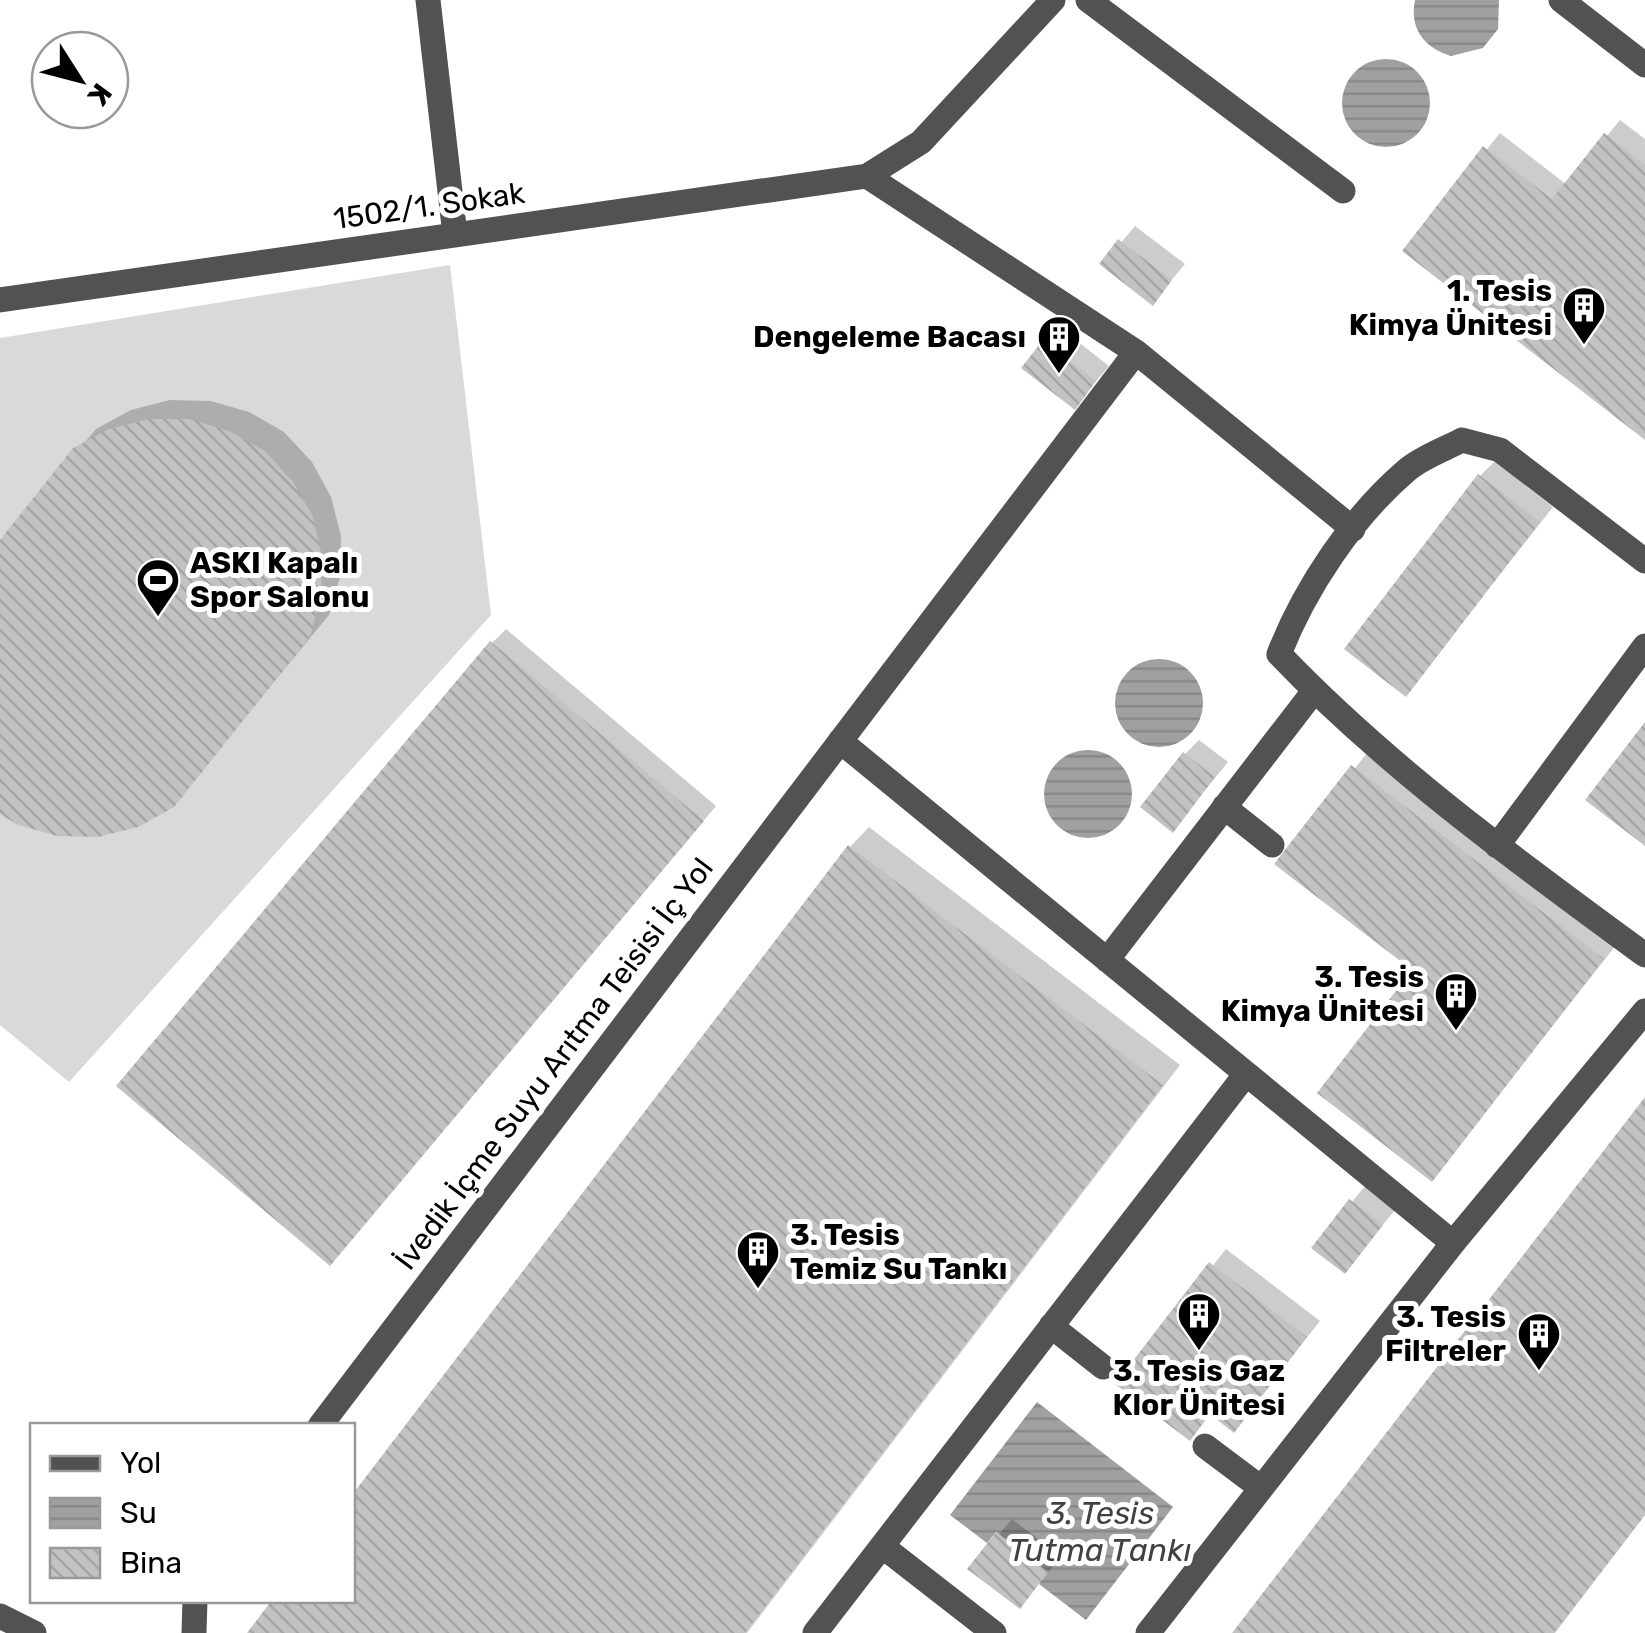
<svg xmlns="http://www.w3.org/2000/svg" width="1645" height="1633" viewBox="0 0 1645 1633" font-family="Rubik,sans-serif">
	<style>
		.pitch { fill: #d9d9d9 }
		.water { fill: url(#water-rules) }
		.shadow { fill: #0003 }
		.building { fill: url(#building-back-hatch) }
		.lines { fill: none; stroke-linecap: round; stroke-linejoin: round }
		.minor { stroke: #525252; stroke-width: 25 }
		.labels { text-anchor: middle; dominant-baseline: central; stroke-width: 10; stroke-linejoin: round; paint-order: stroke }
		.street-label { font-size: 30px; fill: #000; stroke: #fff }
		.poi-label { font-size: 30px; font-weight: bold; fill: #000; stroke: #fff; text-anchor: end }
		.water-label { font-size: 32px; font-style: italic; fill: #414141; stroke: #fff }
	</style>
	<defs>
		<pattern id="water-rules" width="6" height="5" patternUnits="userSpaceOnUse" patternTransform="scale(2.5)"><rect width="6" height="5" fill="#a0a0a0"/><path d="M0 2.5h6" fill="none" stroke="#888"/></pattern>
		<pattern id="building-back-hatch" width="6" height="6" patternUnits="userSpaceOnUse" patternTransform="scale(2.5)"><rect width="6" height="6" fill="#c2c2c2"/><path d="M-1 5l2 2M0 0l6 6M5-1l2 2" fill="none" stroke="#a5a5a5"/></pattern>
	</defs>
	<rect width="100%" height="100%" fill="#fff"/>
	<!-- pitch -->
	<path class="pitch" d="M450 265 491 615 69 1082 0 1025V338Z"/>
	<!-- water -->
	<path class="water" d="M1415 0H1499L1498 29 1483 48 1451 56C1424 48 1409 28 1415 0Z
		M1342 103a44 44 0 1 1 88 0a44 44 0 1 1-88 0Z
		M1115 703a44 44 0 1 1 88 0a44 44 0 1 1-88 0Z
		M1044 794a44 44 0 1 1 88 0a44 44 0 1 1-88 0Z
		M1037 1402 1173 1507 1086 1620 1039 1584 1048 1572 996 1532 987 1543 950 1515Z"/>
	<!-- shadow -->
	<path class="shadow" d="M1620 120 1645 139V437L1405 251 1500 133 1567 185Z
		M1135 226 1185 264 1153 302 1103 264Z
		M1059 327 1109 366 1075 406 1045 342Z
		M170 400 211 401 249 412 284 432 312 462 331 497 341 536 340 577 329 615 173 805 0 811V544L96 429 131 410Z
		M1495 461 1553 507 1406 694 1480 476Z
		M506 629 716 806 344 1248 492 643Z
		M1199 740 1228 762 1173 829 1185 754Z
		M1368 752 1617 944 1432 1179 1416 969 1278 864Z
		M869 827 1180 1065 747 1633H250L352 1600 850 847Z
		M1645 1101V1515L1555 1633H1235Z
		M1365 1186 1396 1209 1345 1270 1315 1247Z
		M1226 1249 1320 1321 1234 1430 1212 1413 1189 1438 1119 1384Z
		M1012 1519 1061 1557 1019 1606 971 1568Z"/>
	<!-- building -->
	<path class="building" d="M1604 133 1645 165V440L1402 251 1483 146 1552 199Z
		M1118 239 1172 280 1153 306 1099 264Z
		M1043 340 1096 381 1075 410 1021 368Z
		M149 419H190L229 431 265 451 293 482 313 517 322 557 321 598 310 637 174 807 138 827 98 837 57 836 18 825 0 814V540L73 448 109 429Z
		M1478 474 1540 522 1406 697 1344 649Z
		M490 641 704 821 330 1266 116 1086Z
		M1645 722V846L1585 800Z
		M1183 752 1215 777 1173 833 1140 807Z
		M1351 765 1604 959 1432 1182 1317 1093 1412 970 1274 864Z
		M848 845 1163 1085 745 1633H247L272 1600H352V1495Z
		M1645 1097V1515L1554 1633H1232Z
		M1349 1199 1383 1225 1345 1274 1311 1248Z
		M1209 1262 1307 1337 1234 1433 1210 1414 1190 1441 1115 1384Z
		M996 1532 1048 1572 1020 1609 967 1569Z"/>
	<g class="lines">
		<!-- minor -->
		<path class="minor" d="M428 0 455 235
			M1088 0 1343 191
			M1561 0 1645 65
			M867 176 1136 352 1353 529
			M0 300 867 176 921 142 1053 0
			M1645 561 1500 450 1462 440C1445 449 1422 457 1407 470 1352 517 1305 588 1279 654 1388 768 1518 862 1645 955
			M840 741 1453 1243
			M1224 807 1272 845
			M1497 846 1645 646
			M1107 960 1314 691
			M1051 1326 1103 1367
			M320 1426 1136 352
			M1205 1446 1261 1488
			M882 1546 994 1633
			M0 1616 34 1633
			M194 1633 195 1600
			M815 1633 1246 1074
			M1148 1633 1453 1243 1645 1011"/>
	</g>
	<!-- icons -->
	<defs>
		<g id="building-pin" transform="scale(2.25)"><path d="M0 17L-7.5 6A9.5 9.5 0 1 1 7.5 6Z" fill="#000" stroke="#fff"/><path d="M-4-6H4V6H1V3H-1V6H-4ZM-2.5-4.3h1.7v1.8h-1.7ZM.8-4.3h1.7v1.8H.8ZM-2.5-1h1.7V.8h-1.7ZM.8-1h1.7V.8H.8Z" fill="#fff"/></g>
		<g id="stadium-pin" transform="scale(2.25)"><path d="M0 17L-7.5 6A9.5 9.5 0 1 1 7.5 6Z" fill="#000" stroke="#fff"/><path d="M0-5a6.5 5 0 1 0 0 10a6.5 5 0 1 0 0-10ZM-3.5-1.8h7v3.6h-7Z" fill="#fff"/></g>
	</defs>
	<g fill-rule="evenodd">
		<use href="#building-pin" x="1584" y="308"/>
		<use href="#building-pin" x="1059" y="337"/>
		<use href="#stadium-pin" x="158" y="580"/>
		<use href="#building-pin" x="1456" y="994"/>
		<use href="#building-pin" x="758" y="1252"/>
		<use href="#building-pin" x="1199" y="1314"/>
		<use href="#building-pin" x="1539" y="1334"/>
	</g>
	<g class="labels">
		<!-- street labels -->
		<g class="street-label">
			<text transform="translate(429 206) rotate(-8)">1502/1. Sokak</text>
			<text transform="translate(554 1064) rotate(-53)">İvedik İçme Suyu Arıtma Teisisi İç Yol</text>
		</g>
		<!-- poi labels -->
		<g class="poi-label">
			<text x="1552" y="291">1. Tesis<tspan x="1552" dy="34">Kimya Ünitesi</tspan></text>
			<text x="1026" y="337">Dengeleme Bacası</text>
			<text x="190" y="563" text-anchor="start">ASKI Kapalı<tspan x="190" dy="34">Spor Salonu</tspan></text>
			<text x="1424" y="977">3. Tesis<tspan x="1424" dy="34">Kimya Ünitesi</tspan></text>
			<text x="790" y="1235" text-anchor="start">3. Tesis<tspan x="790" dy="34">Temiz Su Tankı</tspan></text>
			<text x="1506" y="1317">3. Tesis<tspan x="1506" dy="34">Filtreler</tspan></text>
			<text x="1199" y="1371" text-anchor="middle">3. Tesis Gaz<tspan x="1199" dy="34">Klor Ünitesi</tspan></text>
		</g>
		<!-- water labels -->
		<g class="water-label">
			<text x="1100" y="1513">3. Tesis<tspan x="1100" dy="37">Tutma Tankı</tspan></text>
		</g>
	</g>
	<!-- legend -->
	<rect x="30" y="1423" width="325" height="180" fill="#ffffff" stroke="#999999" stroke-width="2.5"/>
	<rect x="50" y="1456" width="50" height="15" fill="#525252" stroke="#999999" stroke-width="2.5"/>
	<text x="120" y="1473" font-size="30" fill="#000000">Yol</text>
	<rect x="50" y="1498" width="50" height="30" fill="url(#water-rules)" stroke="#999999" stroke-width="2.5"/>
	<text x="120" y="1523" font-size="30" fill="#000000">Su</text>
	<rect x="50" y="1548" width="50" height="30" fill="url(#building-back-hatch)" stroke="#999999" stroke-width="2.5"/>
	<text x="120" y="1573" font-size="30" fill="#000000">Bina</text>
	<!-- north arrow -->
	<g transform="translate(80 80) rotate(126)"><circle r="48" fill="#ffffff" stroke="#999999" stroke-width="2.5"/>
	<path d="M0-8L18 38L0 25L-18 38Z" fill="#000000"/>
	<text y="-15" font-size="28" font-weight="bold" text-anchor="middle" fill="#000000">K</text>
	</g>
</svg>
